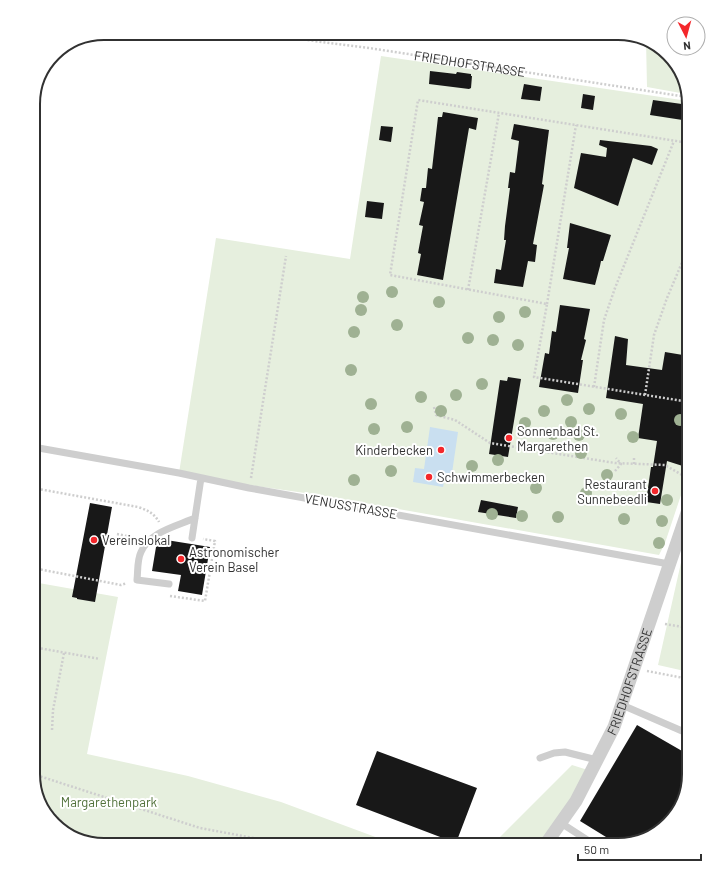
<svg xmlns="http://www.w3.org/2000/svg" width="722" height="878" viewBox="0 0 722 878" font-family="Barlow,sans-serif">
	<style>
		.green { fill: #e6efde }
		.water { fill: #c9dff0 }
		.building { fill: #181818 }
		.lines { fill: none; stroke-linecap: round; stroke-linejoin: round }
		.path { stroke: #cecece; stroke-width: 2.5; stroke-dasharray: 2 2; stroke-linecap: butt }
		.service { stroke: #cecece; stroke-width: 7 }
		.minor { stroke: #cecece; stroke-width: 13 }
		.tree { fill: #9fb193 }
		.poi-dot { fill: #f4272b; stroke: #fff; stroke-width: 1.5 }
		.labels { text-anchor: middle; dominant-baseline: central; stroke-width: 4; stroke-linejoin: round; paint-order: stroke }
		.street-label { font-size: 13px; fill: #313131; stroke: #fff }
		.poi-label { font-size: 13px; fill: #313131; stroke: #fff; text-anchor: start }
		.park-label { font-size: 13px; fill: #51713a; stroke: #fff }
		.rim { fill: none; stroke: #313131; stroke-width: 2 }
	</style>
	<rect width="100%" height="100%" fill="#fff"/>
	<!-- green -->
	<path class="green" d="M646 40 653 42 677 64 686 94 647 87Z
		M381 56 688 101 689 471 665 543 659 555 319 495 201 478 179 473 216 238 350 259Z
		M689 527V672L658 665Z
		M33 582 118 597 87 754 188 776 281 802 397 845H104L73 838 45 814 33 774Z
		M572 765 591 771 545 845H492Z"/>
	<!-- water -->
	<path class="water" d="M430 427 458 432 452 473H446L443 487 413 482 415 468 424 469Z"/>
	<!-- building -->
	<path class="building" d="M430 71 456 74 457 72 471 74V76H472L471 88 469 89 429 84Z
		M524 84 542 87 540 101 521 99Z
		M583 94 595 96 593 110 581 108Z
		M653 100 689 105V121L650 115Z
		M443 112 478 118 476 130 469 128 443 280 417 275 421 254 418 253 423 226 419 225 424 202 420 201 422 188H426L428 168 432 169 438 117H442Z
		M514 124 549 130 542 184 544 185 533 244 537 245 535 262 528 261 523 287 494 283 496 269 501 270 506 240H504L505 226 510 188H508L510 172 515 173 519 141 511 139Z
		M381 126 393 127 391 142 379 140Z
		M600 140 651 146 658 149 652 165 633 158 618 206 574 188 581 153 606 157 607 148 599 145Z
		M367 201 384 203 382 219 365 217Z
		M570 223 611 235 603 261H601L600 266 595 285 563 279 569 248H567Z
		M560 305 590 309 584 339 586 340 581 360H583L578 393 539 387 545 353 549 354 552 331 556 332Z
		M615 336 628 339 626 365 662 370 665 352 689 356V372L685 405 689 406V468L667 461 660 504 646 502 651 467H653L657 441 638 438 643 404 606 398Z
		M508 377 521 379 508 457 489 454 500 380 507 381Z
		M481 500 518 507 516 518 478 512Z
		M90 503 112 507 95 602 77 599V598L72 597Z
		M160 539 210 547 202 595 178 591 181 575 152 571 157 541Z
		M637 725 689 755V774L680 809 658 833 619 845 580 821Z
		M377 751 477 788 456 843 356 805Z"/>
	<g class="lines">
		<!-- path -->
		<g class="path">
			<path id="s1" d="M252 33 369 48 687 97"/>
			<path d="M656 45 655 49 674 62"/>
			<path d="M689 143 418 100 390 275 547 304 534 377 689 402"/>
			<path d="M468 290 499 113"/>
			<path d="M547 304 576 125"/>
			<path d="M594 387 604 320 615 288 674 141"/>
			<path d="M645 395 654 335 667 298 689 246"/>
			<path d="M434 407 436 415 455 420 490 443 615 463 665 465 689 479"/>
			<path d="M634 464V458"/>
			<path d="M615 471 621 464 616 458"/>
			<path d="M251 478 286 256"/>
			<path d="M33 488 138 507C147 510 154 513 159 522"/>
			<path d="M117 534 136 538"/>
			<path d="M33 568 121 585 127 583"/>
			<path d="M170 596 205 601 215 541 203 539"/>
			<path d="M665 624 689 628"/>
			<path d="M33 647 100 659"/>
			<path d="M647 671 689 679"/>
			<path d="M52 730 53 710 64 653"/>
			<path d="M33 774 200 828 291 845"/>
			<path d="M41 800 74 835 82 840"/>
			<path d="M524 845 532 836"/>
		</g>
		<!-- service -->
		<path class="service" d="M33 447 179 473 249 488 669 564
			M192 538 201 478
			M169 584 137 580C138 571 137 560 141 552 149 532 177 526 195 518
			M622 705 689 734
			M540 758 554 753 565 752 597 760
			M561 823 595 845"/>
		<!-- minor -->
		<path class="minor" id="s2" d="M545 845 576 801 614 727 689 507"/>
	</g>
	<!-- trees -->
	<g class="tree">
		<circle cx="392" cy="292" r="6"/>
		<circle cx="363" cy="297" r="6"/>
		<circle cx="439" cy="302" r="6"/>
		<circle cx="361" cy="310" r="6"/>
		<circle cx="525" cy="312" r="6"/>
		<circle cx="499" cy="317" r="6"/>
		<circle cx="397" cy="325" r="6"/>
		<circle cx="354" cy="332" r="6"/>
		<circle cx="468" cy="338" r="6"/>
		<circle cx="493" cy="340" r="6"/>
		<circle cx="518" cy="345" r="6"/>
		<circle cx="351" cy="370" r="6"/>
		<circle cx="482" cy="384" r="6"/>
		<circle cx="456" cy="395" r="6"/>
		<circle cx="421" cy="397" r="6"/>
		<circle cx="567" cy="400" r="6"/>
		<circle cx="371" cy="404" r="6"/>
		<circle cx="589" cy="409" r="6"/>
		<circle cx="441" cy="411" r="6"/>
		<circle cx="544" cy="411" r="6"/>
		<circle cx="621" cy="414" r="6"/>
		<circle cx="680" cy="420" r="6"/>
		<circle cx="571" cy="422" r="6"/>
		<circle cx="525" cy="423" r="6"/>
		<circle cx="407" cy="427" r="6"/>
		<circle cx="374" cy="429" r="6"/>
		<circle cx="553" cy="434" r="6"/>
		<circle cx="579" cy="435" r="6"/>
		<circle cx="633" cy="437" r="6"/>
		<circle cx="581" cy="453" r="6"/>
		<circle cx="498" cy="460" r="6"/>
		<circle cx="472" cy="466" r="6"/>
		<circle cx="391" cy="471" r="6"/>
		<circle cx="607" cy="475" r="6"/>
		<circle cx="354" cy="480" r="6"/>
		<circle cx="536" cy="488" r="6"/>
		<circle cx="586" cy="493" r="6"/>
		<circle cx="667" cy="500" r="6"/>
		<circle cx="492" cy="514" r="6"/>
		<circle cx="522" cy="516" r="6"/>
		<circle cx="558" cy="517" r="6"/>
		<circle cx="624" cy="519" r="6"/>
		<circle cx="662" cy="521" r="6"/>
		<circle cx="659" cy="543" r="6"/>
	</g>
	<!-- markers -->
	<g class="poi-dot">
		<circle cx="509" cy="438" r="4"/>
		<circle cx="441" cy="450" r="4"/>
		<circle cx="429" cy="477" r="4"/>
		<circle cx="655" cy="491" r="4"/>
		<circle cx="94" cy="540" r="4"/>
		<circle cx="181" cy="559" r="4"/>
	</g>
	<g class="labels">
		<!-- street labels -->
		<g class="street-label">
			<text stroke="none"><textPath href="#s1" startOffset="220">FRIEDHOFSTRASSE</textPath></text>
			<text transform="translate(351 506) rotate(10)">VENUSSTRASSE</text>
			<text stroke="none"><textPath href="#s2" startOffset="185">FRIEDHOFSTRASSE</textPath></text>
		</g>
		<!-- poi labels -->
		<g class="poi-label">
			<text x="517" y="431">Sonnenbad St.<tspan x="517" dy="15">Margarethen</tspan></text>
			<text x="433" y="450" text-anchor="end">Kinderbecken</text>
			<text x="437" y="477">Schwimmerbecken</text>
			<text x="647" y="484" text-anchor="end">Restaurant<tspan x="647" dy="15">Sunnebeedli</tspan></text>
			<text x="102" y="540">Vereinslokal</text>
			<text x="189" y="552">Astronomischer<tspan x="189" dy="15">Verein Basel</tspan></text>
		</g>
		<!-- park labels -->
		<g class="park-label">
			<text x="109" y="802">Margarethenpark</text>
		</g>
	</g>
	<!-- crop -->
	<path d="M0 0H722V878H0ZM104 40H618A64 64 0 0 1 682 104V774A64 64 0 0 1 618 838H104A64 64 0 0 1 40 774V104A64 64 0 0 1 104 40Z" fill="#fff" fill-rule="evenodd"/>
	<path class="rim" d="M104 40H618A64 64 0 0 1 682 104V774A64 64 0 0 1 618 838H104A64 64 0 0 1 40 774V104A64 64 0 0 1 104 40Z"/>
	<!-- north arrow -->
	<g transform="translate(686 36) rotate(174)"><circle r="19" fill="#ffffff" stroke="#adadad"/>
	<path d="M0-3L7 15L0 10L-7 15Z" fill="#f4272b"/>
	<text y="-6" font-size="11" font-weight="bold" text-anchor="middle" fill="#313131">N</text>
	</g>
	<!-- scale -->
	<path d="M578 854v6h123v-6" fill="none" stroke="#313131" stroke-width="2"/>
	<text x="584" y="854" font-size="12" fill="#313131" stroke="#ffffff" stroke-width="3" paint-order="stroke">50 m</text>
</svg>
